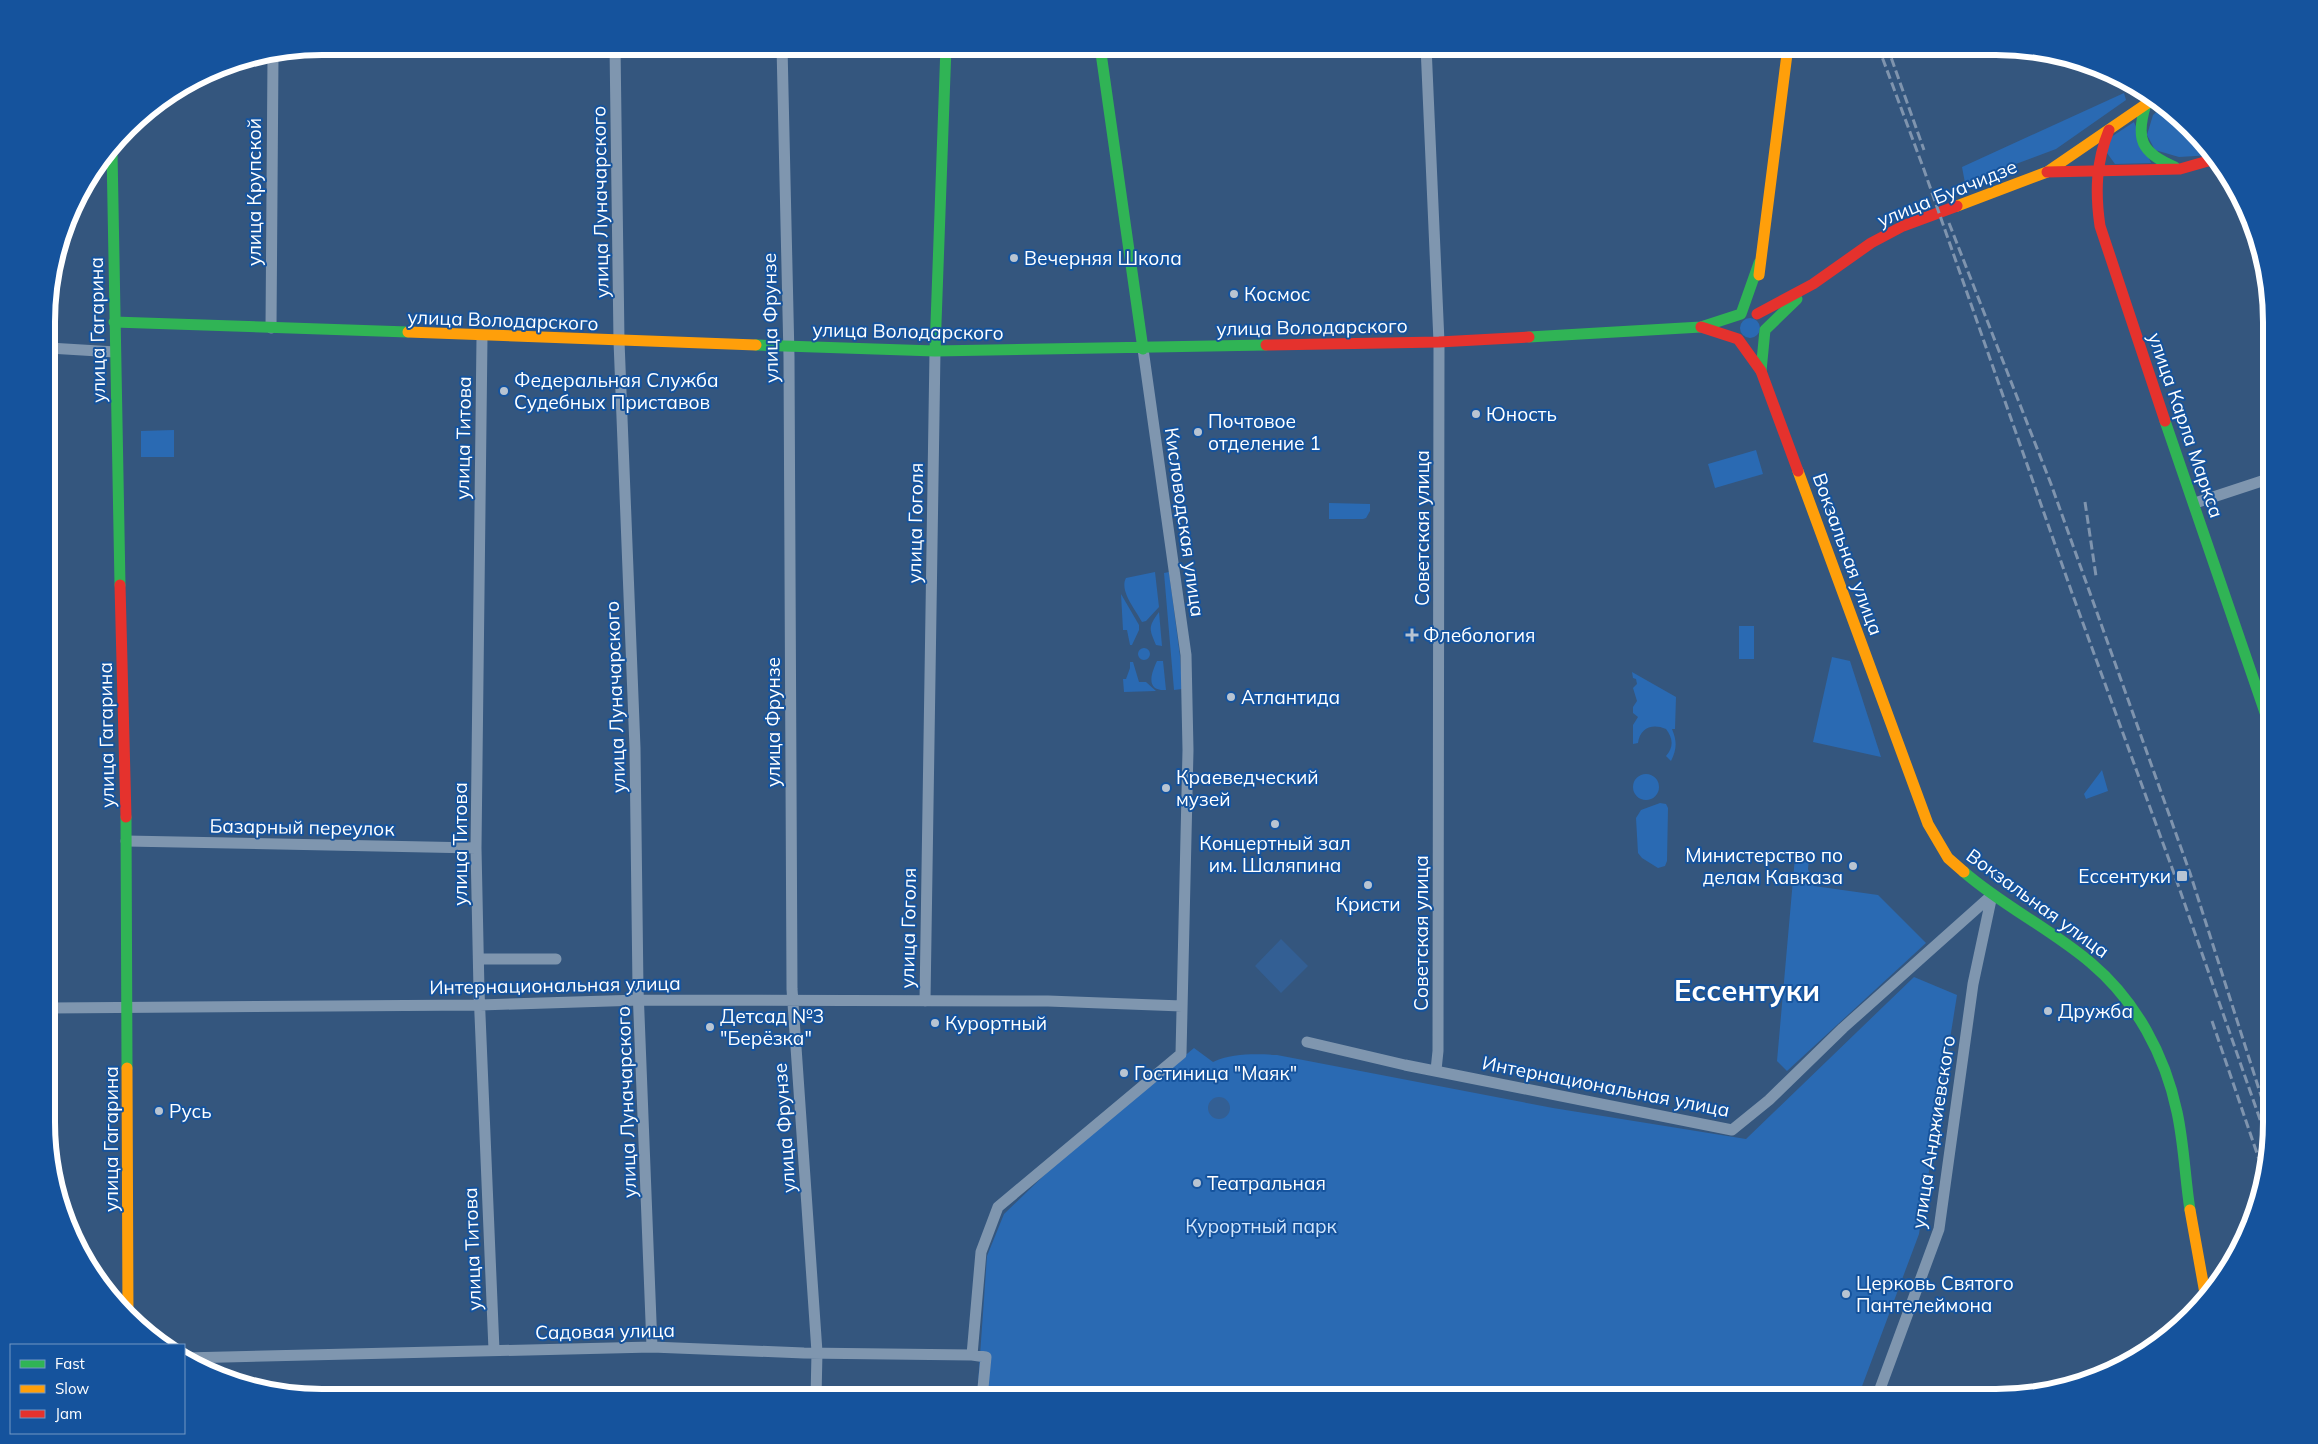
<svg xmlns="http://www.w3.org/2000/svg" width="2318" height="1444" viewBox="0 0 2318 1444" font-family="Mulish,sans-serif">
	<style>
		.green { fill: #2a6ab3 }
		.water { fill: #335f94 }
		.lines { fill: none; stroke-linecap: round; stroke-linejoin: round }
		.street { stroke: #7f96af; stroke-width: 11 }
		.fast { stroke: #30b455; stroke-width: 11 }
		.slow { stroke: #ff9f0a; stroke-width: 11 }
		.jam { stroke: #e5322d; stroke-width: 11 }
		.rail { stroke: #7f94ae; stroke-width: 3; stroke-dasharray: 9 4; stroke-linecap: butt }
		.poi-dot { fill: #b8c4d2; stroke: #15539d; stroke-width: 2 }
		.labels { text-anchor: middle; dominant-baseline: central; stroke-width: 4; stroke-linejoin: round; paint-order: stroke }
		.street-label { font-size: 19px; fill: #fff; stroke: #15539d }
		.poi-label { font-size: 19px; fill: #fff; stroke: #15539d; text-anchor: start }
		.park-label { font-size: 19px; fill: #d4e7fd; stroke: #15539d }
		.town-label { font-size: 29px; font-weight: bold; fill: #fff; stroke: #15539d }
		.rim { fill: none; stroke: #fff; stroke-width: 6 }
	</style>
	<rect width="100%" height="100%" fill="#34567e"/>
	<!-- green -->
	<path class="green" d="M2124 93 2126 100 2056 149 1965 183 1962 167Z
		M2164 105 2191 127 2212 155 2179 157 2155 150 2147 135 2153 115Z
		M2134 122 2151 163 2115 164 2107 153 2108 139Z
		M1740 328a10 10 0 1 1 20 0a10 10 0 1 1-20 0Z
		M174 430V457H141V431Z
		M1756 450 1763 474 1715 488 1708 464Z
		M1329 503 1370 504V511L1366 518 1363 519H1329Z
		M1155 572 1159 607 1146 621 1142 622C1136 610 1119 591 1126 578Z
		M1169 572 1180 656 1182 689 1174 690 1164 573Z
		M1121 594 1139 625V630L1132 645H1130L1127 630H1123Z
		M1159 612 1162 646 1156 645C1149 629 1148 627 1159 612Z
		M1739 626H1754V659H1739Z
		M1138 654a6 6 0 1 1 12 0a6 6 0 1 1-12 0Z
		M1832 657 1850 661 1881 757 1813 742Z
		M1157 661H1163L1166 690C1144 691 1152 672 1157 661Z
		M1130 662H1133L1139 682H1146L1156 691 1124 692 1123 679H1126L1130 668Z
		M1632 672 1676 697 1675 729H1672C1677 741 1677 749 1671 761L1666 756C1674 747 1673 738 1666 729 1652 723 1640 728 1638 743L1633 744V725L1638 717 1633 713V707L1637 701 1633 688 1637 684 1636 679 1633 678Z
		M2102 770 2108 791 2086 799 2084 794Z
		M1633 787a13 13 0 1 1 26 0a13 13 0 1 1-26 0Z
		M1660 803 1666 804 1668 808 1667 861 1665 866 1658 868 1642 858 1638 853 1636 818 1641 810Z
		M1795 857 1809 859 1808 869 1814 886 1878 895 1926 943 1787 1071 1777 1061Z
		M1914 977 1957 995 1919 1234 1858 1397 977 1398 987 1256 1004 1214 1062 1158 1194 1048 1213 1062C1233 1053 1256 1054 1277 1055L1553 1108 1746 1139Z"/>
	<!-- water -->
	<path class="water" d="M1281 939 1308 966 1281 993 1255 966Z
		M1208 1108a11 11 0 1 1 22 0a11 11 0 1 1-22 0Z"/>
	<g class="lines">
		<!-- street -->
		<path class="street" d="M615 46 619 341 635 748 638 989 652 1347
			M782 46 789 357 792 989 817 1352 816 1398
			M1426 46 1439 342 1438 1051 1436 1070
			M271 328 273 56
			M482 337 476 848 479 991 494 1350
			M49 348 115 352
			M2195 503 2271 478
			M126 841 476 848
			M479 959H556
			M925 1001 935 351
			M49 1008 480 1005 640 1000 1048 1001 1182 1006
			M1307 1042 1405 1065 1732 1130 1769 1100 1843 1028 1992 895
			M972 1355 981 1252 998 1207 1181 1054 1188 750 1186 655 1143 349
			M184 1358 652 1347 804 1353 972 1355 986 1357 982 1398
			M1877 1397 1939 1229 1973 984 1992 895"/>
		<!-- fast -->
		<path class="fast" d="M1100 46 1143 349
			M2146 104C2135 139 2141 153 2175 167
			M112 151 120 585
			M114 322 408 332
			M1529 337 1701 327 1741 314 1759 263
			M756 345 935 351 1266 345
			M935 351 946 46
			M1761 371 1765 330 1797 299
			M2165 421 2271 730
			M126 817 127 1068
			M1964 872C2003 906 2051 929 2091 963 2136 1001 2165 1055 2177 1112 2184 1144 2185 1178 2190 1210"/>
		<!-- slow -->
		<path class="slow" d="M1957 206 2047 172 2155 98
			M1759 275 1788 46
			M408 332 756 345
			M1798 471 1928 824 1948 858 1964 872
			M127 1068 128 1318
			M2190 1210 2206 1299"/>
		<!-- jam -->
		<path class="jam" d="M2109 130C2096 162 2095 192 2100 226L2165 421
			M2047 172 2180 169 2215 159
			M1757 314 1813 284 1871 243 1903 226 1957 206
			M1701 327 1738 339 1761 371 1798 471
			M1266 345 1439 342 1529 337
			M120 585 126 817"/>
		<!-- rail -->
		<path class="rail" d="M1878 46 1923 167 2072 593 2176 879 2270 1148
			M1887 46 1924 150
			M1949 223 2051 484 2190 873 2271 1127
			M2085 502 2096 576
			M2212 1021 2264 1174"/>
	</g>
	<!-- markers -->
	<g class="poi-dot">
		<circle cx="1014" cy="258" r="5"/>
		<circle cx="1234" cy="294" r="5"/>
		<circle cx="504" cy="391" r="5"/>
		<circle cx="1476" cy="414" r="5"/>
		<circle cx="1198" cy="432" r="5"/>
		<path d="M1409.5 627.5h5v5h5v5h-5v5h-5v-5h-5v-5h5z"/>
		<circle cx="1231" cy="697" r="5"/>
		<circle cx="1166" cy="788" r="5"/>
		<circle cx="1275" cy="824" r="5"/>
		<circle cx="1853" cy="866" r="5"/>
		<rect x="2176" y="870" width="12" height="12" rx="2.5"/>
		<circle cx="1368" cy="885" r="5"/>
		<circle cx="2048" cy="1011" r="5"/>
		<circle cx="935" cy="1023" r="5"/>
		<circle cx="710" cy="1027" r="5"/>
		<circle cx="1124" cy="1073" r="5"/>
		<circle cx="159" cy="1111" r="5"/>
		<circle cx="1197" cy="1183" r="5"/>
		<circle cx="1846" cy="1294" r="5"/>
	</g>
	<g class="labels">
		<!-- street labels -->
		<g class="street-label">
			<text transform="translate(254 192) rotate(-90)">улица Крупской</text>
			<text transform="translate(1947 193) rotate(-22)">улица Буачидзе</text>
			<text transform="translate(600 202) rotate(-91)">улица Луначарского</text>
			<text transform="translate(770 318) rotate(-91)">улица Фрунзе</text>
			<text transform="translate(503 320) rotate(2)">улица Володарского</text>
			<text transform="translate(1312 327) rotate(-1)">улица Володарского</text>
			<text transform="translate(97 330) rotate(-91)">улица Гагарина</text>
			<text transform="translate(908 331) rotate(1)">улица Володарского</text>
			<text transform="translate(2186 425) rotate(71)">улица Карла Маркса</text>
			<text transform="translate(463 438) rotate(-89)">улица Титова</text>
			<text transform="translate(1185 522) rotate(82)">Кисловодская улица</text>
			<text transform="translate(915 523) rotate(-89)">улица Гоголя</text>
			<text transform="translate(1422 528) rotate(-90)">Советская улица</text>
			<text transform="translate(1848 554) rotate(70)">Вокзальная улица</text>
			<text transform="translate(615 697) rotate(-92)">улица Луначарского</text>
			<text transform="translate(773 722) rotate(-90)">улица Фрунзе</text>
			<text transform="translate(106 735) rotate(-91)">улица Гагарина</text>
			<text transform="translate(302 827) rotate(1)">Базарный переулок</text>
			<text transform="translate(460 844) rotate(-90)">улица Титова</text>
			<text transform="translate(2038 903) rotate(36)">Вокзальная улица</text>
			<text transform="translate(908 928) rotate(-89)">улица Гоголя</text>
			<text transform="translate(1421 933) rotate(-90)">Советская улица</text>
			<text transform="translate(555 985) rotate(-1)">Интернациональная улица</text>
			<text transform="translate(1606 1086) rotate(11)">Интернациональная улица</text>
			<text transform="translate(626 1102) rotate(-92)">улица Луначарского</text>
			<text transform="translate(784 1128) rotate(-94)">улица Фрунзе</text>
			<text transform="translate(1933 1132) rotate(-81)">улица Анджиевского</text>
			<text transform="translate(111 1139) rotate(-90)">улица Гагарина</text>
			<text transform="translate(472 1249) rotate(-92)">улица Титова</text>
			<text transform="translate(605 1331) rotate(-1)">Садовая улица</text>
		</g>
		<!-- poi labels -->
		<g class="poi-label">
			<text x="1024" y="258">Вечерняя Школа</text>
			<text x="1244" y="294">Космос</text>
			<text x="514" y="380">Федеральная Служба<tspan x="514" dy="22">Судебных Приставов</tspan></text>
			<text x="1486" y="414">Юность</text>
			<text x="1208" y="421">Почтовое<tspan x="1208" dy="22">отделение 1</tspan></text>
			<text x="1423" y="635">Флебология</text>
			<text x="1241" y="697">Атлантида</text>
			<text x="1176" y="777">Краеведческий<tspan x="1176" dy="22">музей</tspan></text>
			<text x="1275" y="843" text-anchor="middle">Концертный зал<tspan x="1275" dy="22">им. Шаляпина</tspan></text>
			<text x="1843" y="855" text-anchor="end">Министерство по<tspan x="1843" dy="22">делам Кавказа</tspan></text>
			<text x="2171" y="876" text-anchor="end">Ессентуки</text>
			<text x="1368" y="904" text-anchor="middle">Кристи</text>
			<text x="2058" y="1011">Дружба</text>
			<text x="720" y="1016">Детсад №3<tspan x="720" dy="22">"Берёзка"</tspan></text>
			<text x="945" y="1023">Курортный</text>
			<text x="1134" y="1073">Гостиница "Маяк"</text>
			<text x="169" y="1111">Русь</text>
			<text x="1207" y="1183">Театральная</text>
			<text x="1856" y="1283">Церковь Святого<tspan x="1856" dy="22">Пантелеймона</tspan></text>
		</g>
		<!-- park labels -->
		<g class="park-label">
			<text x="1261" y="1226">Курортный парк</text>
		</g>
		<!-- town labels -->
		<g class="town-label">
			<text x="1747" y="990">Ессентуки</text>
		</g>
	</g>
	<!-- crop -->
	<path d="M0 0H2318V1444H0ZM322 55H1996A267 267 0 0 1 2263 322V1122A267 267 0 0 1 1996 1389H322A267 267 0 0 1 55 1122V322A267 267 0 0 1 322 55Z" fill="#15539d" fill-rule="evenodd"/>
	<path class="rim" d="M322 55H1996A267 267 0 0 1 2263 322V1122A267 267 0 0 1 1996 1389H322A267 267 0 0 1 55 1122V322A267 267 0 0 1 322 55Z"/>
	<!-- legend -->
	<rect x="10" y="1344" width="175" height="90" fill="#15539d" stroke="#7398c4"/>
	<rect x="20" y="1360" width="25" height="8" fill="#30b455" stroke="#7398c4"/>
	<text x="55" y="1369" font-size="15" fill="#ffffff">Fast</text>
	<rect x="20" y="1385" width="25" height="8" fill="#ff9f0a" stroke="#7398c4"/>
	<text x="55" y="1394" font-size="15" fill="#ffffff">Slow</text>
	<rect x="20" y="1410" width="25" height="8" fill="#e5322d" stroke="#7398c4"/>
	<text x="55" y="1419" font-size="15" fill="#ffffff">Jam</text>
</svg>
